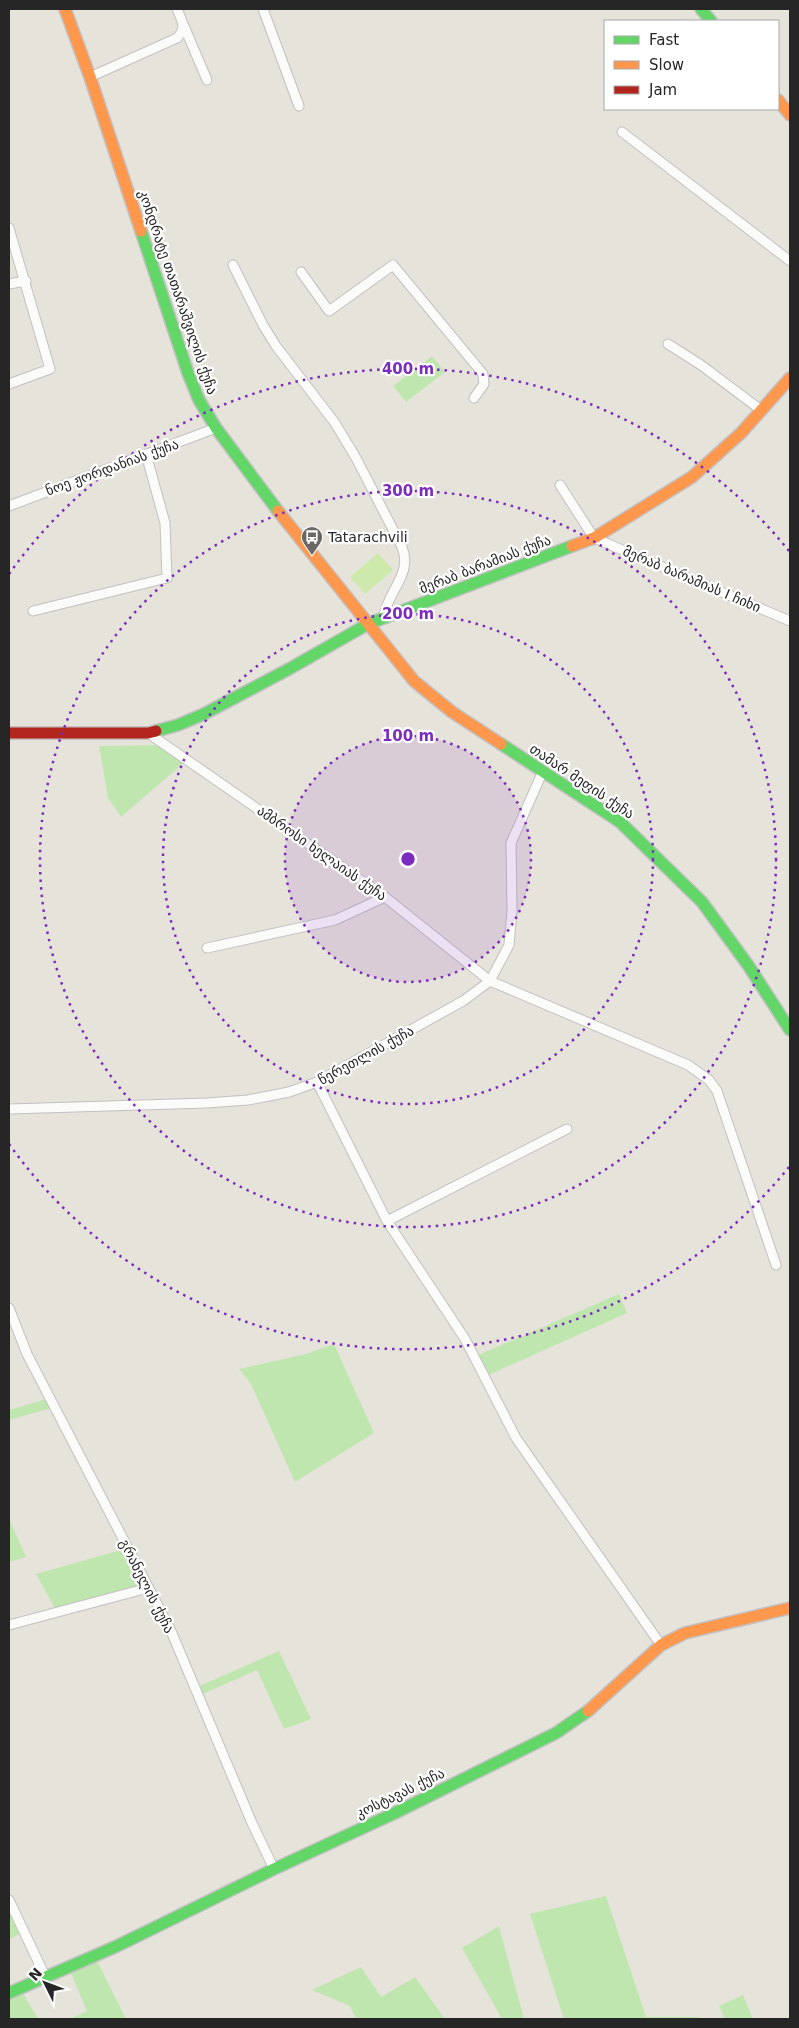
<svg xmlns="http://www.w3.org/2000/svg" width="799" height="2028" viewBox="0 0 799 2028" font-family="'DejaVu Sans','Noto Sans Georgian',sans-serif">
	<style>
		.green { fill: #c0e6b0 }
		.pitch { fill: #cdeaac }
		.lines { fill: none; stroke-linecap: round; stroke-linejoin: round }
		.street-casing { stroke: #c2c1c2; stroke-width: 11 }
		.fast-casing { stroke: #c2c1c2; stroke-width: 14 }
		.slow-casing { stroke: #c2c1c2; stroke-width: 14 }
		.jam-casing { stroke: #c2c1c2; stroke-width: 14 }
		.street { stroke: #fbfbfa; stroke-width: 9 }
		.fast { stroke: #63d668; stroke-width: 11 }
		.slow { stroke: #ff974d; stroke-width: 11 }
		.jam { stroke: #b3261e; stroke-width: 11 }
		.ring { fill: none; stroke: #7b2cbf; stroke-width: 2.5; stroke-dasharray: 2.5 5 }
		.labels { text-anchor: middle; dominant-baseline: central; stroke-width: 4.5; stroke-linejoin: round; paint-order: stroke }
		.street-label { font-size: 14px; fill: #262626; stroke: #fff }
		.poi-label { font-size: 14px; fill: #262626; stroke: #fff; text-anchor: start }
		.centre { fill: #7b2cbf; stroke: #fff; stroke-width: 2.5 }
		.ring-label { font-size: 15px; text-anchor: middle; font-weight: bold; fill: #7b2cbf; stroke: #fff; stroke-width: 4.5; stroke-linejoin: round; paint-order: stroke }
	</style>
	<rect width="100%" height="100%" fill="#e6e3db"/>
	<!-- green -->
	<path class="green" d="M432 356 445 372 406 402 393 386Z
		M165 745 187 760 121 817 108 798 99 746Z
		M619 1294 627 1313 484 1377 474 1357Z
		M334 1344 374 1433 295 1482 251 1384 239 1369 306 1354Z
		M50 1398 55 1407 9 1420V1410Z
		M9 1518 26 1557 9 1562Z
		M128 1548 148 1588 57 1612 36 1574Z
		M279 1651 311 1719 284 1729 257 1670 198 1696 195 1688Z
		M606 1896 646 2017H698L699 2019H564L530 1914Z
		M9 1900 24 1932 9 1939Z
		M499 1926 524 2019H502L462 1948Z
		M94 1955 126 2019H75L74 2017 87 2011 68 1966Z
		M361 1967 381 1997 415 1977 445 2019H356L350 2006 312 1990Z
		M20 1988 38 2019H9V1993Z
		M743 1995 753 2019H725L719 2006Z"/>
	<!-- pitch -->
	<path class="pitch" d="M378 553 393 570 365 594 350 577Z"/>
	<g class="lines">
		<!-- street casing -->
		<g class="street-casing">
			<path id="street" d="M263 9 299 106
				M184 26 207 80
				M90 77 177 38C187 28 182 21 177 9
				M622 132 790 261
				M9 228 50 369 9 384
				M233 265 263 325 276 346 335 423 356 458 402 547C413 575 387 591 383 619
				M301 272 329 311 393 265 483 374 484 384 474 398
				M9 284 26 281
				M668 344 701 365 761 410
				M560 485 594 538 790 621
				M9 506 216 428
				M33 611 167 578 165 523 146 454
				M148 733 385 897 490 981 688 1065 709 1080 717 1091 776 1265
				M207 948 335 920 385 897
				M317 1082 387 1221 465 1339 516 1438 661 1645
				M9 1109 207 1103 248 1100 289 1092 317 1082 463 1001 490 981 509 945 512 911 511 843 543 771
				M387 1221 567 1129
				M9 1308 27 1354 171 1631 252 1823 274 1869
				M9 1625 148 1588
				M9 1900 45 1976"/>
		</g>
		<!-- fast casing -->
		<g class="fast-casing">
			<path id="fast" d="M701 9 711 21
				M141 231 188 373 199 400 216 428 278 511
				M156 731 178 725 204 714 289 669 368 624 572 546
				M501 744 620 822 702 902 748 965 790 1030
				M9 1993 117 1946 274 1869 395 1813 556 1733 588 1711"/>
		</g>
		<!-- slow casing -->
		<g class="slow-casing">
			<path id="slow" d="M65 9 90 77 141 231
				M778 100 790 115
				M278 511 414 681 452 712 501 744
				M572 546 594 538 692 477 741 433 790 378
				M588 1711 661 1645 685 1633 790 1608"/>
		</g>
		<!-- jam casing -->
		<g class="jam-casing">
			<path id="jam" d="M9 733H148L156 731"/>
		</g>
		<!-- street -->
		<use href="#street" class="street"/>
		<!-- fast -->
		<use href="#fast" class="fast"/>
		<!-- slow -->
		<use href="#slow" class="slow"/>
		<!-- jam -->
		<use href="#jam" class="jam"/>
	</g>
	<!-- distance rings -->
	<circle cx="408" cy="859" r="123" fill="#7b2cbf" fill-opacity=".12"/>
	<g class="ring">
		<circle cx="408" cy="859" r="123"/>
		<circle cx="408" cy="859" r="245"/>
		<circle cx="408" cy="859" r="368"/>
		<path d="M789 1167A490 490 0 0 1 9 1144M9 574A490 490 0 0 1 789 551"/>
	</g>
	<!-- icons -->
	<defs>
		<g id="bus-pin" transform="scale(1.125)"><path d="M0 17L-7.5 6A9.5 9.5 0 1 1 7.5 6Z" fill="#696865" stroke="#fff"/><path d="M-5-6H5V4H4V6H2V4H-2V6H-4V4H-5ZM-3.5-4V0h7V-4ZM-3.5 1.2v1.5H-2V1.2ZM2 1.2v1.5H3.5V1.2Z" fill="#fff"/></g>
	</defs>
	<g fill-rule="evenodd">
		<use href="#bus-pin" x="312" y="537"/>
	</g>
	<g class="labels">
		<!-- street labels -->
		<g class="street-label">
			<text transform="translate(178 292) rotate(71)">კონდრატე თათარაშვილის ქუჩა</text>
			<text transform="translate(112 467) rotate(-20)">ნოე ჟორდანიას ქუჩა</text>
			<text transform="translate(485 564) rotate(-21)">მერაბ ბარამიას ქუჩა</text>
			<text transform="translate(692 579) rotate(23)">მერაბ ბარამიას I ჩიხი</text>
			<text transform="translate(582 781) rotate(34)">თამარ მეფის ქუჩა</text>
			<text transform="translate(322 853) rotate(35)">ამბროსი ხელაიას ქუჩა</text>
			<text transform="translate(366 1055) rotate(-29)">წერეთლის ქუჩა</text>
			<text transform="translate(147 1586) rotate(63)">გრანელის ქუჩა</text>
			<text transform="translate(400 1793) rotate(-26)">კოსტავას ქუჩა</text>
		</g>
		<!-- poi labels -->
		<g class="poi-label">
			<text x="328" y="537">Tatarachvili</text>
		</g>
	</g>
	<circle cx="408" cy="859" r="8" class="centre"/>
	<g class="ring-label">
		<text x="408" y="374">400 m</text>
		<text x="408" y="496">300 m</text>
		<text x="408" y="619">200 m</text>
		<text x="408" y="741">100 m</text>
	</g>
	<!-- border -->
	<rect width="799" height="2028" fill="none" stroke="#262626" stroke-width="20"/>
	<!-- legend -->
	<rect x="604" y="20" width="175" height="90" fill="#ffffff" stroke="#a8a8a8"/>
	<rect x="614" y="36" width="25" height="8" fill="#63d668" stroke="#a8a8a8"/>
	<text x="649" y="45" font-size="15" fill="#262626">Fast</text>
	<rect x="614" y="61" width="25" height="8" fill="#ff974d" stroke="#a8a8a8"/>
	<text x="649" y="70" font-size="15" fill="#262626">Slow</text>
	<rect x="614" y="86" width="25" height="8" fill="#b3261e" stroke="#a8a8a8"/>
	<text x="649" y="95" font-size="15" fill="#262626">Jam</text>
	<!-- north arrow -->
	<g transform="translate(45 1983) rotate(312)" stroke="#ffffff" stroke-width="4" paint-order="stroke">
	<path d="M0-4L9 19L0 12L-9 19Z" fill="#262626"/>
	<text y="-8" font-size="14" font-weight="bold" text-anchor="middle" fill="#262626">N</text>
	</g>
</svg>
